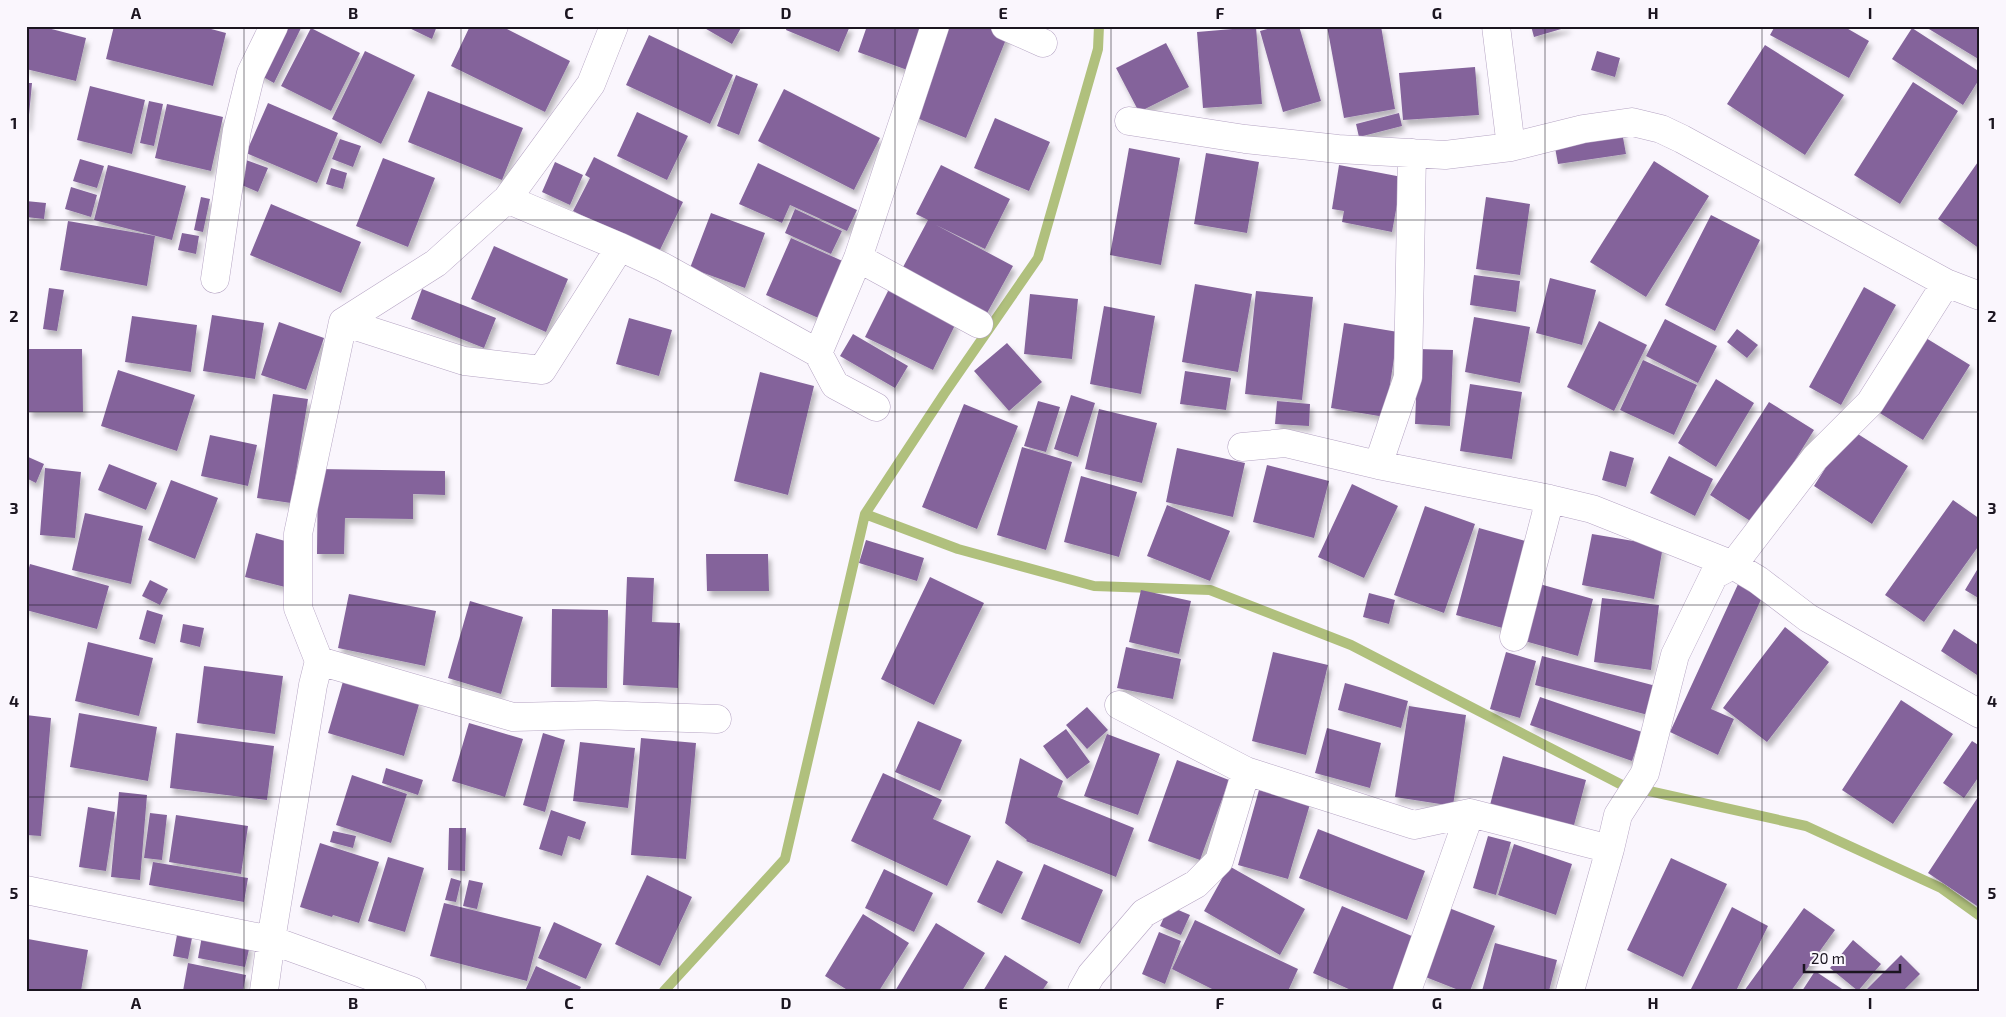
<svg xmlns="http://www.w3.org/2000/svg" width="2006" height="1017" viewBox="0 0 2006 1017" font-family="'Exo 2',sans-serif">
	<style>
		.lines { fill: none; stroke-linecap: round; stroke-linejoin: round }
		.stream { stroke: #b0c07d; stroke-width: 10 }
		.building { fill: #84649b; filter: url(#shadow) }
		.street-casing { stroke: #b5a4c3; stroke-width: 29 }
		.street { stroke: #fff; stroke-width: 28 }
		.grid { fill: none; stroke: #1b1520; stroke-width: 1; stroke-opacity: 0.55 }
		.neatline { fill: none; stroke: #1b1520; stroke-width: 2 }
		.grid-label { font-size: 16px; text-anchor: middle; font-weight: bold; fill: #1b1520 }
	</style>
	<defs>
		<filter id="shadow"><feDropShadow dx="3" dy="5.5" stdDeviation="2.5" flood-color="#0004"/></filter>
	</defs>
	<rect width="100%" height="100%" fill="#faf6fd"/>
	<g class="lines">
		<!-- stream -->
		<path class="stream" d="M865 514 958 549 1094 586 1210 590 1351 645 1622 785 1806 826 1941 888 1980 916
			M664 991 785 859 865 514 944 394 1038 258 1098 49 1099 26"/>
	</g>
	<!-- building -->
	<path class="building" d="M28 26H40L86 38 76 81 26 69Z
		M114 26H200L226 33 213 86 106 59Z
		M279 26H302L274 83 256 73Z
		M405 26H437L432 39Z
		M470 26H501L570 61 545 112 451 66Z
		M701 26H742L732 44Z
		M787 26H850L839 52 786 30Z
		M867 26H925L910 71 858 52Z
		M949 26H996L1009 32 966 138 912 116Z
		M1278 26H1299L1321 101 1283 112 1260 31Z
		M1327 26H1381L1395 109 1344 118Z
		M1531 26H1568V27L1534 37Z
		M1775 26H1843L1869 41 1849 78 1770 35Z
		M1924 26H1980V60Z
		M1256 27 1262 104 1203 108 1197 32Z
		M311 28 360 53 331 111 281 86Z
		M1912 28 1980 72V78L1963 105 1892 59Z
		M649 35 733 75 710 124 626 85Z
		M1166 43 1189 87 1139 112 1116 68Z
		M1765 45 1844 95 1805 155 1727 104Z
		M365 51 415 75 381 144 332 119Z
		M1597 51 1620 58 1615 77 1591 70Z
		M1475 67 1479 115 1403 120 1399 73Z
		M736 75 758 84 739 135 717 126Z
		M1913 82 1958 111 1900 204 1854 175Z
		M26 83H32L28 126H26Z
		M90 86 145 100 132 154 77 140Z
		M784 89 880 138 854 190 758 141Z
		M428 91 523 128 502 180 408 142Z
		M149 101 163 104 154 146 140 143Z
		M268 103 338 133 317 183 246 153Z
		M167 104 223 117 211 171 155 158Z
		M637 112 688 136 667 180 617 156Z
		M1399 113 1402 126 1359 137 1356 124Z
		M995 118 1050 142 1029 191 974 168Z
		M1622 132 1626 154 1558 164 1554 142Z
		M340 139 361 146 353 167 332 159Z
		M1129 148 1180 158 1161 265 1110 255Z
		M1206 153 1259 162 1247 233 1194 224Z
		M594 157 683 202 658 254 573 211 590 178 585 175Z
		M383 158 435 178 408 247 356 226Z
		M80 159 104 166 97 188 73 181Z
		M1980 159V249L1938 219Z
		M246 160 268 168 258 192 237 183Z
		M1654 161 1709 196 1646 297 1590 262Z
		M555 162 583 175 570 205 542 192Z
		M758 163 857 210 847 231 790 205 782 223 739 204Z
		M108 165 186 186 172 240 94 220Z
		M941 165 1010 199 985 249 936 225 1013 266 986 315 902 269 928 220 916 214Z
		M1339 165 1402 177 1392 232 1342 222 1344 211 1332 209Z
		M331 168 347 173 343 189 326 184Z
		M71 187 97 195 91 217 65 209Z
		M201 197 210 199 203 232 194 230Z
		M1486 197 1530 204 1520 275 1476 269Z
		M26 201 46 203 44 219 26 217Z
		M271 204 361 242 341 293 250 255Z
		M795 209 842 231 831 254 785 233Z
		M711 213 765 233 745 288 690 268Z
		M1711 215 1760 240 1715 331 1665 305Z
		M68 221 155 236 147 286 60 270Z
		M182 233 199 236 196 254 178 250Z
		M791 238 847 263 823 320 766 295Z
		M494 246 568 279 546 332 471 299Z
		M1474 275 1520 281 1516 312 1470 305Z
		M1550 278 1596 290 1582 345 1536 333Z
		M1195 284 1252 294 1238 372 1182 362Z
		M1864 287 1896 305 1841 405 1809 387Z
		M49 288 64 290 57 331 43 329Z
		M422 289 496 318 484 348 411 319Z
		M889 289 956 323 933 370 865 337Z
		M1256 291 1313 297 1302 400 1245 394Z
		M1030 294 1078 299 1072 359 1024 354Z
		M1104 306 1155 316 1141 394 1090 384Z
		M212 315 264 323 255 379 203 371Z
		M132 316 197 325 191 372 125 362Z
		M1474 317 1530 327 1520 383 1465 372Z
		M629 318 672 330 659 376 616 364Z
		M1665 319 1717 346 1698 383 1646 356Z
		M1599 321 1647 345 1614 411 1567 387Z
		M279 322 324 338 306 390 261 375Z
		M1344 323 1398 332 1385 417 1331 408Z
		M1737 329 1758 345 1747 358 1727 342Z
		M853 334 908 366 895 388 840 356Z
		M1921 335 1970 365 1923 440 1875 410Z
		M1007 343 1042 382 1009 411 974 371Z
		M28 349H82L83 412H29Z
		M1418 349 1453 350 1450 426 1415 424Z
		M1643 360 1697 385 1674 435 1620 410Z
		M118 370 195 395 177 451 101 426Z
		M1185 371 1231 378 1226 410 1180 404Z
		M760 372 814 386 788 495 734 481Z
		M1716 379 1754 403 1716 467 1678 443Z
		M1470 384 1522 392 1512 459 1460 451Z
		M273 394 308 399 291 503 257 498Z
		M1071 395 1095 403 1078 457 1054 449Z
		M1038 401 1060 407 1046 452 1024 446Z
		M1277 401 1310 404 1309 426 1275 424Z
		M1769 402 1814 430 1755 524 1710 495Z
		M964 404 1018 426 977 529 922 507Z
		M1099 409 1157 423 1142 483 1085 469Z
		M1850 429 1908 466 1872 524 1814 486Z
		M210 435 257 445 248 486 201 476Z
		M1022 447 1072 462 1046 550 997 535Z
		M1177 448 1245 463 1233 517 1166 502Z
		M1610 451 1634 458 1626 487 1602 480Z
		M26 456 44 464 36 483 26 478Z
		M1669 456 1713 479 1695 516 1650 493Z
		M109 464 157 483 146 510 98 490Z
		M1267 465 1329 481 1314 538 1253 522Z
		M45 468 81 472 75 538 40 535Z
		M318 469 445 471V495L413 494V519L345 518 344 554H317Z
		M1081 476 1137 492 1119 557 1064 542Z
		M171 480 218 498 195 559 148 540Z
		M1352 484 1398 506 1364 578 1318 557Z
		M1953 500 1980 519V544L1924 622 1885 595Z
		M1167 505 1230 531 1210 581 1147 556Z
		M1425 506 1475 524 1444 613 1394 595Z
		M85 513 143 526 131 584 72 570Z
		M1479 528 1529 542 1506 629 1456 615Z
		M256 533 296 544 285 587 245 577Z
		M1592 534 1663 546 1654 599 1582 585Z
		M866 540 924 558 917 581 859 563Z
		M706 554H768L769 591H707Z
		M30 564 109 586 97 629 26 610V579Z
		M1980 565V599L1965 590Z
		M627 577 654 578 652 622 680 623 678 688 623 685Z
		M930 577 984 603 934 705 881 679Z
		M150 580 168 589 160 605 142 596Z
		M1739 582 1764 593 1711 709 1734 719 1718 755 1670 732Z
		M1536 583 1593 599 1578 656 1521 640Z
		M1141 590 1191 601 1179 654 1129 642Z
		M1369 593 1395 600 1389 624 1363 617Z
		M349 594 436 611 425 666 338 648Z
		M1602 598 1659 605 1651 670 1594 662Z
		M470 601 523 617 501 694 448 678Z
		M552 609 608 610 607 688 551 687Z
		M147 610 163 615 155 644 139 639Z
		M183 624 204 628 200 647 180 642Z
		M1785 627 1829 662 1767 742 1723 708Z
		M1954 629 1980 646V677L1941 651Z
		M88 642 153 658 139 716 75 701Z
		M1126 647 1181 659 1173 699 1117 688Z
		M1273 652 1328 665 1306 755 1252 741Z
		M1506 652 1536 661 1520 718 1490 709Z
		M1542 656 1656 686 1648 715 1535 685Z
		M204 666 283 676 275 734 197 723Z
		M344 678 420 701 404 756 328 733Z
		M1345 683 1408 701 1401 728 1338 710Z
		M1540 697 1642 732 1632 761 1530 725Z
		M1901 700 1953 734 1893 824 1842 790Z
		M1409 706 1466 715 1453 806 1395 797Z
		M1087 707 1108 730 1087 749 1066 725Z
		M79 713 157 727 148 781 70 767Z
		M26 715 51 718 41 836 26 835Z
		M918 721 962 740 940 791 895 772Z
		M469 723 523 739 505 797 452 781Z
		M1327 728 1381 743 1370 788 1315 773Z
		M1066 729 1090 762 1067 779 1043 746Z
		M176 733 274 746 267 800 170 788Z
		M543 733 565 740 545 812 523 805Z
		M1107 734 1160 754 1138 815 1084 796Z
		M641 738 696 743 686 859 631 855Z
		M1972 741 1980 746V775L1964 798 1943 783Z
		M580 742 635 748 628 808 573 801Z
		M1503 756 1586 780 1573 829 1490 805Z
		M1020 758 1063 781 1057 797 1134 828 1116 877 1026 841 1027 840 1005 823Z
		M1177 760 1229 780 1200 860 1148 841Z
		M386 768 423 780 418 795 382 783Z
		M883 773 942 800 933 819 971 836 947 886 851 841Z
		M352 775 407 794 391 843 336 825Z
		M1259 790 1310 804 1288 879 1238 865Z
		M119 792 147 795 140 880 111 877Z
		M1980 794V908L1928 873Z
		M88 807 115 812 106 871 79 867Z
		M551 810 586 822 580 840 568 836 562 856 539 849Z
		M150 813 167 815 162 860 144 858Z
		M176 815 248 826 241 874 169 862Z
		M449 828H466L465 871 448 870Z
		M1318 829 1425 871 1407 920 1299 878Z
		M333 831 356 836 353 848 330 842Z
		M1488 836 1511 842 1496 895 1473 888Z
		M320 843 379 862 359 923 333 915 332 917 300 907Z
		M1514 844 1572 864 1556 915 1498 895Z
		M388 857 424 868 405 932 368 921Z
		M1671 858 1727 884 1683 977 1627 950Z
		M997 860 1023 872 1002 914 977 902Z
		M153 862 248 878 244 902 149 885Z
		M1044 864 1103 890 1080 944 1021 919Z
		M1229 866 1305 909 1280 955 1204 911Z
		M884 869 933 893 914 932 865 908Z
		M647 875 692 897 660 966 615 944Z
		M451 878 461 881 456 902 445 900Z
		M469 880 483 883 477 909 463 906Z
		M444 903 541 927 527 981 430 956Z
		M1169 906 1190 915 1181 935 1160 926Z
		M1342 906 1421 940 1399 991H1353L1313 973Z
		M1732 907 1768 926 1736 991H1690Z
		M1449 908 1495 926 1470 991H1461L1423 976Z
		M1804 908 1835 930 1791 991H1744Z
		M863 914 909 943 879 991H849L825 976Z
		M1195 920 1298 969 1288 991H1216L1172 969Z
		M554 922 602 944 586 979 538 958Z
		M936 923 985 953 962 991H895Z
		M1159 932 1181 941 1165 984 1142 974Z
		M177 935 192 938 188 959 173 956Z
		M202 936 250 945 245 967 198 958Z
		M28 939 88 950 81 991H26V951Z
		M1853 940 1881 964 1858 991 1830 968Z
		M1495 943 1557 960 1549 991H1482Z
		M1005 955 1048 982 1042 991H983Z
		M1901 955 1920 974 1903 991H1865Z
		M188 963 246 975 243 991H183Z
		M536 966 581 987 579 991H525Z
		M1815 971 1845 991H1802Z"/>
	<g class="lines">
		<!-- street casing -->
		<g class="street-casing">
			<path id="street" d="M1005 26 1043 43
				M1496 26 1511 147
				M1129 121 1245 139 1338 149 1445 155 1511 147 1583 129 1632 122 1661 129 1682 139 1946 283 1980 296
				M507 199 620 247
				M858 258 979 324
				M215 279 237 130 251 73 274 26
				M343 322 464 361 542 370 620 247 663 267 818 353 835 385 876 407
				M818 353 858 258 935 26
				M1242 447 1285 443 1378 465 1550 499 1592 509 1733 565 1758 580 1808 618 1980 714
				M1378 465 1408 377 1412 153
				M1514 637 1550 499
				M319 661 513 717 596 715 717 719
				M1119 705 1246 771 1414 825 1470 813 1610 849
				M26 890 271 940 412 991
				M264 991 271 940 313 685 319 661 298 608V534L343 322 436 263 507 199 591 84 614 26
				M1082 991 1091 975 1144 913 1196 884 1219 861 1246 771
				M1407 991 1470 813
				M1570 991 1610 849 1618 815 1645 773 1675 655 1714 575 1733 565 1815 458 1870 403 1946 283"/>
		</g>
		<!-- street -->
		<use href="#street" class="street"/>
	</g>
	<!-- grid -->
	<path class="grid" d="M244 26V991M461 26V991M678 26V991M895 26V991M1111 26V991M1328 26V991M1545 26V991M1762 26V991M26 220H1980M26 412H1980M26 605H1980M26 797H1980"/>
	<!-- border -->
	<rect width="2006" height="1017" fill="none" stroke="#faf6fd" stroke-width="55"/>
	<!-- scale -->
	<path d="M1804 964v8h96v-8" fill="none" stroke="#1b1520" stroke-width="2.5"/>
	<text x="1811" y="964" font-size="15" fill="#1b1520" stroke="#faf6fd" stroke-width="4" paint-order="stroke">20 m</text>
	<rect x="28" y="28" width="1950" height="962" class="neatline"/>
	<g class="grid-label">
		<text x="136" y="19">A</text>
		<text x="353" y="19">B</text>
		<text x="569" y="19">C</text>
		<text x="786" y="19">D</text>
		<text x="1003" y="19">E</text>
		<text x="1220" y="19">F</text>
		<text x="1437" y="19">G</text>
		<text x="1653" y="19">H</text>
		<text x="1870" y="19">I</text>
		<text x="14" y="129">1</text>
		<text x="1992" y="129">1</text>
		<text x="14" y="322">2</text>
		<text x="1992" y="322">2</text>
		<text x="14" y="514">3</text>
		<text x="1992" y="514">3</text>
		<text x="14" y="707">4</text>
		<text x="1992" y="707">4</text>
		<text x="14" y="899">5</text>
		<text x="1992" y="899">5</text>
		<text x="136" y="1009">A</text>
		<text x="353" y="1009">B</text>
		<text x="569" y="1009">C</text>
		<text x="786" y="1009">D</text>
		<text x="1003" y="1009">E</text>
		<text x="1220" y="1009">F</text>
		<text x="1437" y="1009">G</text>
		<text x="1653" y="1009">H</text>
		<text x="1870" y="1009">I</text>
	</g>
</svg>
